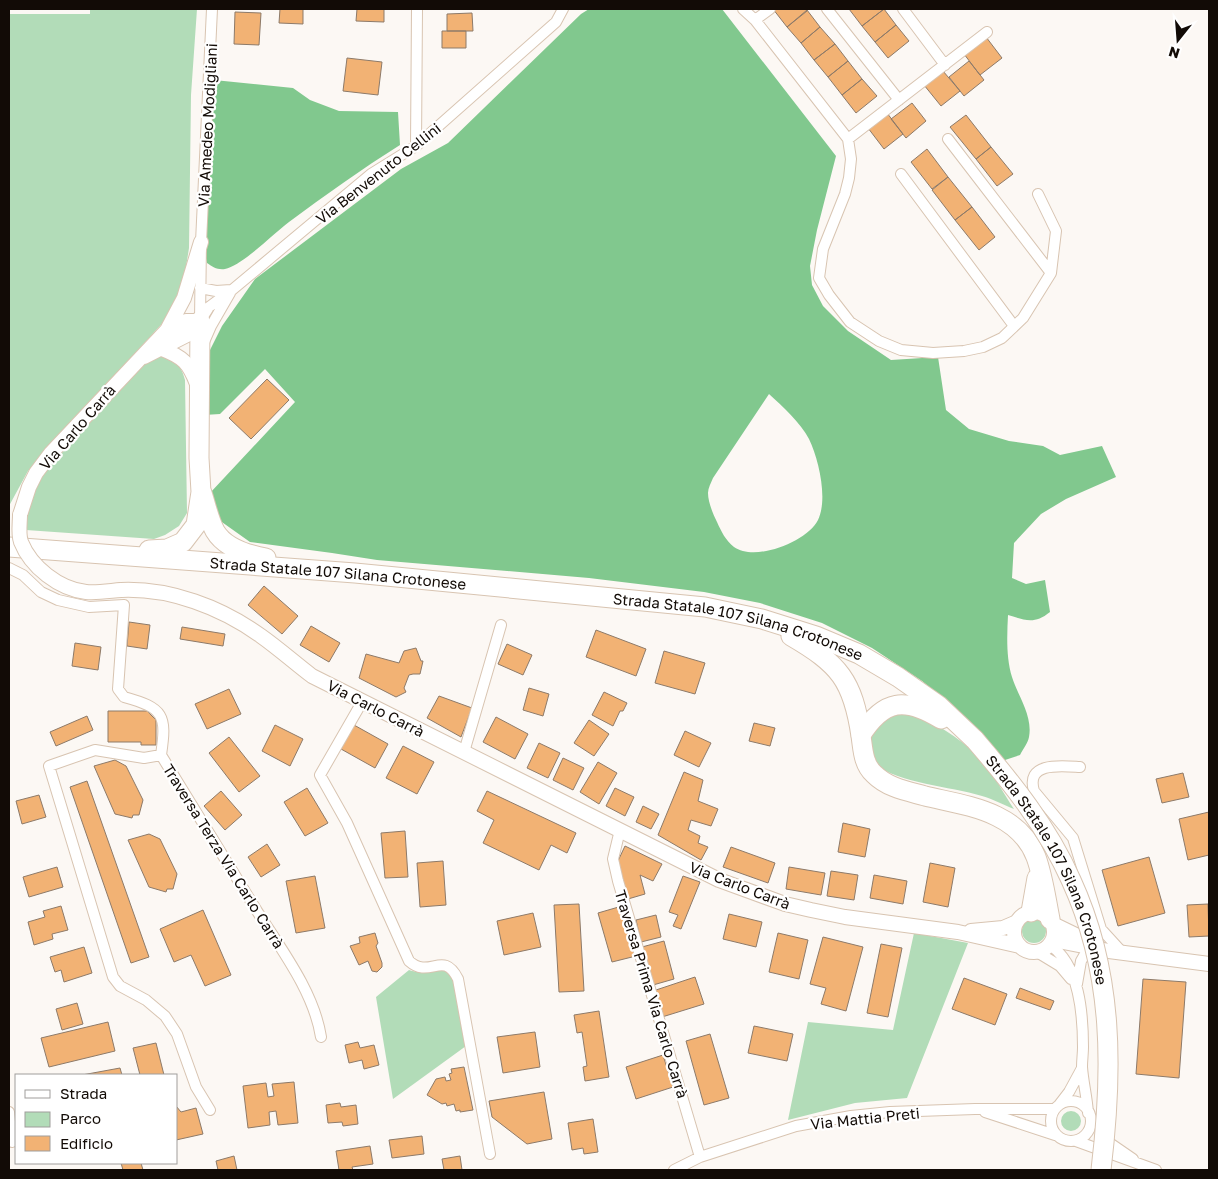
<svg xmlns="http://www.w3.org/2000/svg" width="1218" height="1179" viewBox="0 0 1218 1179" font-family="'Golos Text',sans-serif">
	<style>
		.green { fill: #b2dcb8 }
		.forest { fill: #81c88e; fill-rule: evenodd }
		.building { fill: #f2b274; stroke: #8d7a69 }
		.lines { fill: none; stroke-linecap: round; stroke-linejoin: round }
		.street-casing { stroke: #d8c4b1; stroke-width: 12 }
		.secondary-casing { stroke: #d8c4b1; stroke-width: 16 }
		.highway-casing { stroke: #d8c4b1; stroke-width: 21 }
		.street { stroke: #fff; stroke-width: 10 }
		.secondary { stroke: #fff; stroke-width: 14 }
		.highway { stroke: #fff; stroke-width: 19 }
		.secondary-bridge-casing { stroke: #d8c4b1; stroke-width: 16; stroke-linecap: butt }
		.highway-bridge-casing { stroke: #d8c4b1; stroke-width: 21; stroke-linecap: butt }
		.secondary-bridge { stroke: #fff; stroke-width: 14 }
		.highway-bridge { stroke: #fff; stroke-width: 19 }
		.labels { text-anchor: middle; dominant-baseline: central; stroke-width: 4.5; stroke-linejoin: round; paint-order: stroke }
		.street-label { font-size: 15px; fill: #120b06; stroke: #fff }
	</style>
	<rect width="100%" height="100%" fill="#fcf8f4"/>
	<!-- green -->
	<path class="green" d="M90 9H197L191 95 189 248 183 286 168 317 28 471 9 506V14H90Z
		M158 355C174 359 181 364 185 380L187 513 179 526 165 535 154 539 26 530 24 521 28 501 48 465 137 366Z
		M904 708C924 716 965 741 979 757 992 771 1003 793 1014 809 1004 805 993 799 982 796 949 786 901 784 874 764L870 735 876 724Z
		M1022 931a12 12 0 1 1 24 0a12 12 0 1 1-24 0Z
		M914 933 968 943 907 1098 855 1103 788 1120 808 1022 893 1030Z
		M444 968 453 975 466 1046 393 1099 376 997 409 970C421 974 432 971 444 968Z
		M1061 1121a10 10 0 1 1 20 0a10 10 0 1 1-20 0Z"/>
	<!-- forest -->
	<path class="forest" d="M589 9H722L836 156 817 230 810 266 812 285 823 306 848 331 891 360 938 357 946 410 969 429 1009 441 1043 446 1060 455 1102 446 1116 477 1066 499 1041 514 1014 543 1012 578 1026 584 1045 580 1050 612C1034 625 1025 620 1008 615 1007 635 1006 658 1012 677 1018 696 1033 716 1029 737 1028 743 1023 749 1020 755L1005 760 965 717 922 681 872 648 822 623 760 603 704 592 589 578 377 560 332 553 250 542 219 520 210 493 295 402 265 369 220 414 204 415 207 356 222 326 255 279 401 169 448 143 581 14ZM769 394C782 406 801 423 809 439 819 460 828 499 818 520 807 542 755 562 734 547 726 541 721 531 717 522 713 514 708 502 708 493 708 488 711 483 713 478Z
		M214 80 293 88 310 100 339 111 398 112 400 145C362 169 325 195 289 222 273 234 243 265 225 269 217 270 213 267 207 263L205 254Z"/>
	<!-- building -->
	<path class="building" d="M280 9H303V24L279 23Z
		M357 9H384V22L356 21Z
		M773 9H805L807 11 787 27Z
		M849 9H884L862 26Z
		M884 9 896 25 875 42 862 26Z
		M807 10 820 27 801 43 787 27Z
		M235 12 261 13 259 45 234 44Z
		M472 13 473 31H447V14Z
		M896 25 909 41 888 58 875 42Z
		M820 27 835 44 814 60 801 43Z
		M442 31H466V48H442Z
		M986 37 1002 58 980 75 964 54Z
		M835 44 848 61 828 77 814 60Z
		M347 58 382 62 378 95 343 91Z
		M848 61 862 79 842 95 828 77Z
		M969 61 984 80 964 96 949 77Z
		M943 71 960 91 941 106 924 85Z
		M862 79 877 96 856 113 842 95Z
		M912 103 926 121 906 138 891 119Z
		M887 113 903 134 884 149 868 128Z
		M966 115 991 147 976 159 950 127Z
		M991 147 1013 174 997 186 976 159Z
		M927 149 948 177 932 189 911 162Z
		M948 177 972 207 955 220 932 190Z
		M972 207 995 237 979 250 955 220Z
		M267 379 289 400 251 439 229 418Z
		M264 586 298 616 282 634 248 605Z
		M129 622 150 625 147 649 127 646Z
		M311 626 340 643 329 662 300 645Z
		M182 627 225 634 223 646 180 639Z
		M596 630 646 649 636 676 586 657Z
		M75 643 101 647 98 670 72 666Z
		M507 644 532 655 523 675 498 664Z
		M416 648 421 661H423L420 674H413L409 675 404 688 406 692 396 697 359 678 366 654 399 663 404 651Z
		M664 651 705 663 695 694 655 683Z
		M529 688 549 694 543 716 523 710Z
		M229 689 241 714 207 729 195 704Z
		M604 692 627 703 623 711H620L613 726 592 715Z
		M439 696 472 708 461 737 427 718Z
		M108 711H147L156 720V745H141V742H108Z
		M87 716 93 730 56 746 50 732Z
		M496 717 528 734 515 759 483 742Z
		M589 720 609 734 594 756 574 743Z
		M754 723 775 728 770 746 749 741Z
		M275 725 303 739 290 766 262 751Z
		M354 725 388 744 375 768 341 749Z
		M685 731 711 743 699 767 674 755Z
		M229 737 260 776 239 792 209 753Z
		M539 743 560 753 548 778 527 768Z
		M403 746 434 762 417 794 386 778Z
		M563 758 584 768 573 790 553 780Z
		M115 760 126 766 143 800 139 815H133L132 818 115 814 94 766Z
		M598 762 617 773 599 804 580 792Z
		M684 772 703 780 698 801 718 809 711 826 691 820 688 830 700 836 698 843 708 847 701 860 658 835Z
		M1183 773 1189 797 1162 803 1156 779Z
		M87 781 149 957 131 963 70 787Z
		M307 788 328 823 305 836 284 802Z
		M615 788 634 797 625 816 606 806Z
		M221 791 242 815 225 830 204 806Z
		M487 791 576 833 567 853 551 845 539 870 483 843 494 820 477 811Z
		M39 795 46 817 22 824 16 801Z
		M643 806 659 814 651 829 636 822Z
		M1209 812V855L1188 860 1179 819Z
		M843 823 870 829 865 857 838 852Z
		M405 831 408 877 385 878 381 833Z
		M149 834 160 839 177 874 173 889H167L166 892 149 887 128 840Z
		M267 844 280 865 261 877 248 857Z
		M625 846 662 864 653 881 640 875 645 894 628 899 617 863Z
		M731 847 775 863 768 883 723 867Z
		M1149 857 1165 913 1118 926 1102 870Z
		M443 861 446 905 420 907 417 863Z
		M930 863 955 868 948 907 923 902Z
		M57 867 63 887 29 897 23 877Z
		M789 867 825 873 821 895 786 889Z
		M831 871 858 875 854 900 827 896Z
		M874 875 907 881 903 904 870 898Z
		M315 876 325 928 296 933 286 881Z
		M683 876 700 882 681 929 673 926 678 915 669 912Z
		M579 904 584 991 559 992 554 905Z
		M1208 904 1209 936 1189 937 1187 905Z
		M61 906 68 930 52 934 53 939 34 945 28 922 45 917 43 911Z
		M622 906 636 956 612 962 598 913Z
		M203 910 231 975 205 986 191 955 174 962 160 929Z
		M533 913 541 947 504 955 497 921Z
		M729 914 762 922 756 947 723 939Z
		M656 915 661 937 641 942 636 920Z
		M375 933 378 943 376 946 382 963V967L377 972 372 971 368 961 359 965 350 946 360 943 359 937Z
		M778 933 808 940 799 979 769 972Z
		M823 937 863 947 846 1011 821 1004 826 988 810 984Z
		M664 941 674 979 653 985 642 947Z
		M881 944 902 948 888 1017 867 1013Z
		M84 947 92 973 64 982 61 970 55 972 50 957Z
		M695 977 704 1004 662 1017 653 991Z
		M964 978 1007 994 995 1025 952 1009Z
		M1143 979 1186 982 1179 1078 1136 1074Z
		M1020 988 1054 1001 1050 1010 1016 998Z
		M77 1003 83 1024 62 1030 56 1009Z
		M599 1011 609 1077 585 1081 583 1067 587 1066 582 1032 577 1033 574 1015Z
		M108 1022 115 1051 49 1067 41 1038Z
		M754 1026 793 1034 787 1061 748 1053Z
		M535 1032 540 1067 503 1073 497 1037Z
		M710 1034 729 1098 704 1105 686 1041Z
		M358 1042 360 1048 374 1045 379 1065 364 1069 362 1060 349 1063 345 1045Z
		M156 1043 164 1075H140L133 1048Z
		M663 1055 673 1087 636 1099 626 1067Z
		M464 1067 473 1110 460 1112V1110L456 1111 454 1104 447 1106 446 1103 442 1104 427 1095 436 1079 445 1077 446 1081 451 1080 449 1074 452 1073 451 1069Z
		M120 1068 122 1075H82Z
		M294 1082 298 1123 278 1125 276 1111 269 1112 270 1125 248 1128 243 1086 266 1083 268 1097 274 1096 272 1084Z
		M544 1092 552 1139 527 1144 492 1117 489 1101Z
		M340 1103 341 1107 356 1105 358 1124 343 1126 342 1122 328 1123 326 1105Z
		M176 1106 181 1112 196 1108 203 1134 176 1140Z
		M593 1119 598 1152 584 1154 583 1148 572 1150 568 1123Z
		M422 1136 424 1154 392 1158 389 1140Z
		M370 1146 373 1164 352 1167 353 1170H339L336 1151Z
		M234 1156 237 1170H218L216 1161Z
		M460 1156 462 1170H444L442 1159Z
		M121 1163H141L143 1170H123Z"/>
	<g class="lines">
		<!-- street casing -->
		<g class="street-casing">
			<path id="street" d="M743 9 755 20 848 139 851 159 849 178 845 194 823 249 819 278 829 295 850 322 879 341 901 350 933 353 964 351 983 347 1002 338 1023 318 1051 273 1056 231 1038 194
				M827 9 899 100
				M903 9 945 65
				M755 20 770 9
				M848 139 987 32
				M948 139 1051 273
				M416 146 417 9
				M901 174 1014 326
				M200 288 216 291 231 290
				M200 320 201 242 212 9
				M200 321 209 307 232 290 371 174 416 146 556 22 563 9
				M204 342 211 326 230 293
				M9 568 23 575 41 592 58 600 89 607 124 605
				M124 605 118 689 124 697C164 708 167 715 161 755 193 807 225 859 257 911 281 949 314 992 321 1037
				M362 702 320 775 347 823 409 961C430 980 443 949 458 979L490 1154
				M464 752 501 625
				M161 755 144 758 95 750 49 766 113 977 120 986 146 1000 165 1016 177 1034 196 1087 210 1110
				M1080 767C1063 766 1025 761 1034 791L1073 838 1101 929 1122 952
				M620 830 613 859 618 881 700 1157
				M1050 945C1080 965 1083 1015 1083 1047 1083 1054 1082 1060 1082 1067 1083 1082 1087 1097 1088 1113
				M1037 952 1060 966 1071 979
				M1077 984 1081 961 1089 947
				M1051 1121a20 20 0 1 1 40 0a20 20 0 1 1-40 0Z
				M1059 1105 1069 1092 1082 1068
				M9 1112 12 1142
				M985 1112 1055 1135
				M1101 1137 1133 1159
				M1076 1141 1156 1170
				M674 1170 700 1157 796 1126 851 1116 890 1112 975 1109H1054"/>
		</g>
		<!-- secondary casing -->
		<g class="secondary-casing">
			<path id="secondary" d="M167 330 184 298 201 242
				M162 349C183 357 189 363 197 384
				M144 357 187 335 200 321
				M20 515 29 487 36 473 51 453 167 330 186 321H200
				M121 590C170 588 221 607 261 636 278 648 295 663 312 676L719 880 785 904 811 910 845 917 958 932 1020 946
				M1014 932a20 20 0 1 1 40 0a20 20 0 1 1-40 0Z
				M1053 924 1088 941
				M971 931 1003 928 1017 922
				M1053 940 1109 951 1209 964"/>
		</g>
		<!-- highway casing -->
		<g class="highway-casing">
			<g id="highway">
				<path d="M202 493C206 505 209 520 215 531 225 548 249 555 266 558"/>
				<path id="s1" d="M9 547 355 573 705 607 762 619 816 636 859 654 898 677 938 705 975 740"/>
				<path d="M149 550 167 549 183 542 196 525 201 492 199 458 200 321"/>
				<path d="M791 636C839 664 853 680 861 736 863 749 863 764 874 774 888 788 907 791 925 796 967 806 1018 811 1036 857 1043 876 1046 899 1050 919"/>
				<path d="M861 735C884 699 905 697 941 719"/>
				<path d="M1031 912 1037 878"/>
			</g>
		</g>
		<!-- street -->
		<use href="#street" class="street"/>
		<!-- secondary -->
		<use href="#secondary" class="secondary"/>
		<!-- highway -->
		<use href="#highway" class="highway"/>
		<!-- secondary-bridge casing -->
		<g class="secondary-bridge-casing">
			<path id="secondary-bridge" d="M20 515C20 523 18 534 21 542 31 567 59 589 86 592 97 593 109 591 121 590"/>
		</g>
		<!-- highway-bridge casing -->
		<g class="highway-bridge-casing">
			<g id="highway-bridge">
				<path id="s2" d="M975 740C1012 783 1048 828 1071 880 1114 973 1113 1071 1101 1170"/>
			</g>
		</g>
		<!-- secondary-bridge -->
		<use href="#secondary-bridge" class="secondary-bridge"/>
		<!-- highway-bridge -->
		<use href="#highway-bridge" class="highway-bridge"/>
	</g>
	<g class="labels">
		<!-- street labels -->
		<g class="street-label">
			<text transform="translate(207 125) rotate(-87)">Via Amedeo Modigliani</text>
			<text transform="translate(378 173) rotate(-38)">Via Benvenuto Cellini</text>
			<text transform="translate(77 427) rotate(-49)">Via Carlo Carrà</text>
			<text stroke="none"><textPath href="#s1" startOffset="330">Strada Statale 107 Silana Crotonese</textPath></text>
			<text stroke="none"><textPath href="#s1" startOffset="735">Strada Statale 107 Silana Crotonese</textPath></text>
			<text transform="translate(376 708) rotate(27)">Via Carlo Carrà</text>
			<text transform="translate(224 856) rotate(58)">Traversa Terza Via Carlo Carrà</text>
			<text stroke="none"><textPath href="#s2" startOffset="151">Strada Statale 107 Silana Crotonese</textPath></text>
			<text transform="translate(740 885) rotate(21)">Via Carlo Carrà</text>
			<text transform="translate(652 994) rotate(73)">Traversa Prima Via Carlo Carrà</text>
			<text transform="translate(865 1118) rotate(-6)">Via Mattia Preti</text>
		</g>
	</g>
	<!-- border -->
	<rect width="1218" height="1179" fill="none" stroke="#120b06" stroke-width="20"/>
	<!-- legend -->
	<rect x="15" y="1074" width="162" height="90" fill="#ffffff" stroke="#a09d9b"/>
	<rect x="25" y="1090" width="25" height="8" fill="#ffffff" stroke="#a09d9b"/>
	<text x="60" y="1099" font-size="15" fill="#120b06">Strada</text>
	<rect x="25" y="1112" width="25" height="15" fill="#b2dcb8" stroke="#a09d9b"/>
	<text x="60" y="1124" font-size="15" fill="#120b06">Parco</text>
	<rect x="25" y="1136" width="25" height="15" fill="#f2b274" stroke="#a09d9b"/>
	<text x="60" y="1149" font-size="15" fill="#120b06">Edificio</text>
	<!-- north arrow -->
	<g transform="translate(1178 40) rotate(197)" stroke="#ffffff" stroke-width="4" paint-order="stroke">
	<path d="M0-4L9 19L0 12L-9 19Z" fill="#120b06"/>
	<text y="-8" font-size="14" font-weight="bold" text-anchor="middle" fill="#120b06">N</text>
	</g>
</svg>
